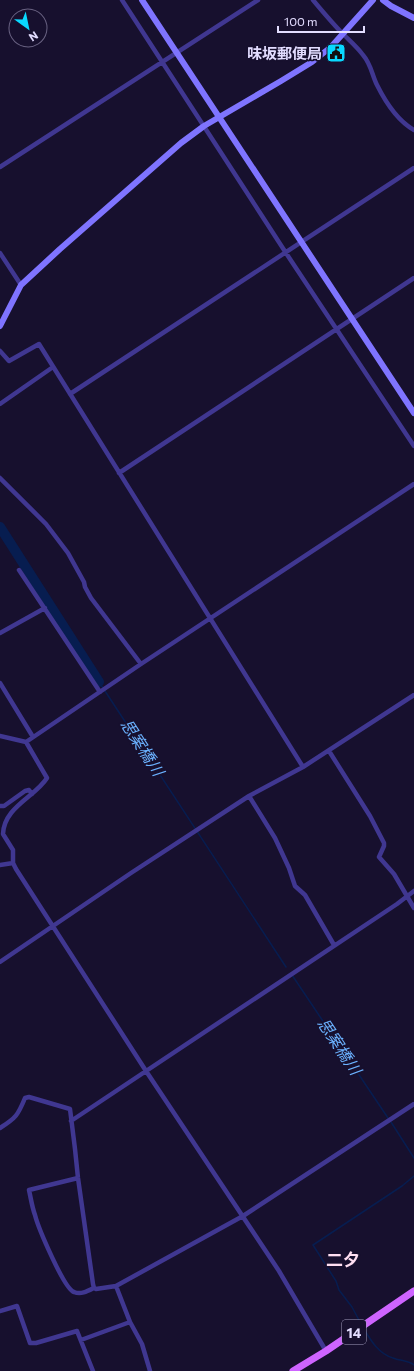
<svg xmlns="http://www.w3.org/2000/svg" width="414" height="1371" viewBox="0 0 414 1371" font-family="Commissioner,'Noto Sans JP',sans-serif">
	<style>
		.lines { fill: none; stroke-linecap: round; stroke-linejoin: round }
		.stream { stroke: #071d50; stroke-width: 1.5 }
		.river { stroke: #071d50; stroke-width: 10 }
		.street { stroke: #403791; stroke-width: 4.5 }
		.secondary { stroke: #7f74ff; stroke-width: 6 }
		.primary { stroke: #ce64ff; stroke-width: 7 }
		.labels { text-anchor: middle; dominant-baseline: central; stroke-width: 3.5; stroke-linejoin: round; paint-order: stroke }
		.shield { fill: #17102e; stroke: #a6a0c0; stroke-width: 1 }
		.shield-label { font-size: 14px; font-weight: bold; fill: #e3ddff }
		.poi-label { font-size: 15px; font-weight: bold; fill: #e3ddff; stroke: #17102e; text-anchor: end }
		.water-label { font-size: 16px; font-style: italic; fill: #6bb2ff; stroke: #17102e }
		.quarter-label { font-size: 17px; font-weight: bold; fill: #ffdff2; stroke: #17102e }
	</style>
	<rect width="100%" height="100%" fill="#17102e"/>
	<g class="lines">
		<!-- stream -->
		<path class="stream" d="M99 682 103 688
			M105 691 286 967
			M292 975 388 1118
			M391 1122 414 1158
			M360 1322 352 1307 339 1290 336 1281 313 1245 402 1186 414 1176
			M364 1329C371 1341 379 1354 393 1358 400 1361 408 1360 414 1365"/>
		<!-- river -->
		<path class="river" d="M0 527 99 682"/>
		<!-- street -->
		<path class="street" d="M122 0 286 253 414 446
			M313 0C323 12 333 24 344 35 350 41 357 47 363 55 371 64 372 75 377 85 385 101 398 121 414 130
			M0 167 258 0
			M0 253 21 285
			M0 351 9 361 39 344 303 767
			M70 394 414 168
			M0 404 53 367
			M119 473 414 278
			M0 478 46 524 68 553 84 582 85 587 91 598 141 664
			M19 570 100 692
			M0 633 45 608
			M0 683 33 737
			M0 736 26 742 47 778C35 797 4 807 3 834L13 850V863L16 869 146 1071 279 1271 326 1351
			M26 742 141 664 414 484
			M329 751 370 816 384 843V846L379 857 394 874 414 908
			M249 796 275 838 289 868 295 886 305 895 334 945
			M0 806H4L25 791 29 790 32 794
			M0 865 13 863
			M0 962 131 873 249 796 303 767 414 695
			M71 1121 397 904 414 891
			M0 1128C16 1118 18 1115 25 1098L29 1097 70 1109 75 1149 78 1178 93 1284 94 1288
			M78 1178 29 1190C31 1199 32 1207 35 1215 38 1227 64 1289 74 1292 81 1295 88 1291 94 1288L96 1289 116 1286 243 1216 414 1104
			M116 1286 130 1322 142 1344 150 1371
			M0 1311 17 1306 30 1343H36L77 1331 93 1371
			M81 1340 130 1322"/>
		<!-- secondary -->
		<path class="secondary" d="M142 0 414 413
			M383 0 391 6 414 18
			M0 326 21 285 60 249 181 143 204 126 281 81 312 62 331 47 373 0"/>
		<!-- primary -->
		<path class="primary" d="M293 1371 326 1351 414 1291"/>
	</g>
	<!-- icons -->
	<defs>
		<g id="civic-square" transform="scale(1)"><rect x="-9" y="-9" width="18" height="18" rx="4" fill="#09d9ff" stroke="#17102e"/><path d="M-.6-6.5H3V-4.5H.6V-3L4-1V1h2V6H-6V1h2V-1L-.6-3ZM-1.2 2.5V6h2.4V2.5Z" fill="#111"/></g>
	</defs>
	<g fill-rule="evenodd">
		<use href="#civic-square" x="336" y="53"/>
	</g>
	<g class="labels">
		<!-- shield labels -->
		<rect class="shield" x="342" y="1320" width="24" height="24" rx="3"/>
		<g class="shield-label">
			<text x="354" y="1332">14</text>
		</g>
		<!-- poi labels -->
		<g class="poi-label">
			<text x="322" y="53">味坂郵便局</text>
		</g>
		<!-- water labels -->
		<g class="water-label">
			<text transform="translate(143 747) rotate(57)">思案橋川</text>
			<text transform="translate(340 1046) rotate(56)">思案橋川</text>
		</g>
		<!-- quarter labels -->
		<g class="quarter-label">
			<text x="343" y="1259">二夕</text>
		</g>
	</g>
	<!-- north arrow -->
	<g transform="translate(28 28) rotate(147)"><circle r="19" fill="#17102e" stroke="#696282"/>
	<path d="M0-3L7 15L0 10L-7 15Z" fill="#09d9ff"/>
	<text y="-6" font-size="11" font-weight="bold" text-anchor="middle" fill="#e3ddff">N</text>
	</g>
	<!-- scale -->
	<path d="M278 26v6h86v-6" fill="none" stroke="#e3ddff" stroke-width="2"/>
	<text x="284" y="26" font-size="12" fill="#e3ddff" stroke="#17102e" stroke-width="3" paint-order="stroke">100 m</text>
</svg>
